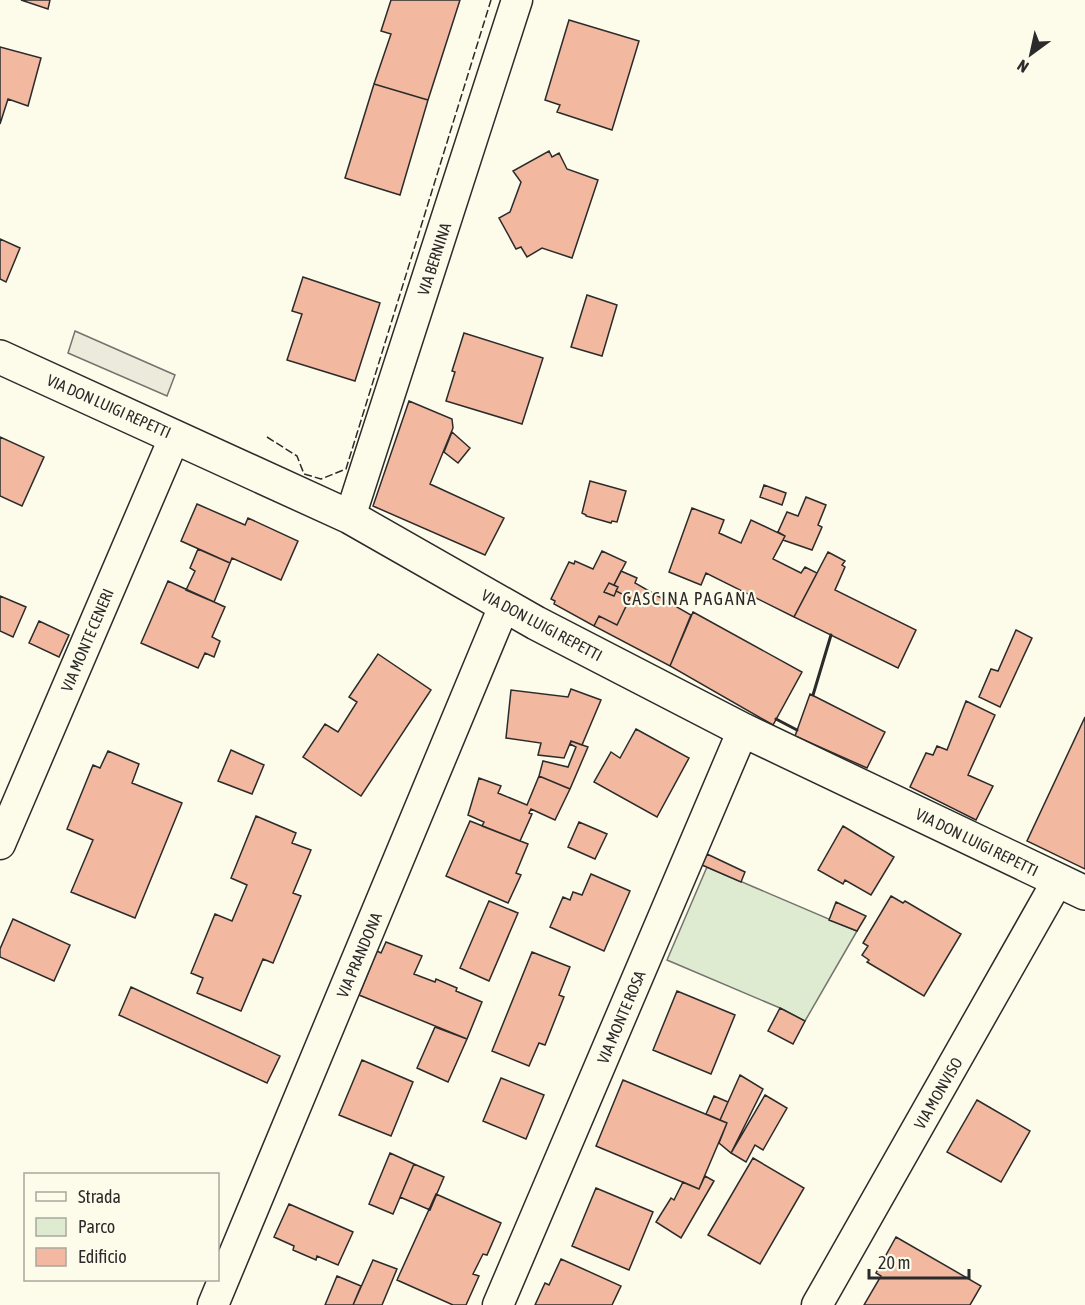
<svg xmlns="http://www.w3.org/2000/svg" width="1085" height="1305" viewBox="0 0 1085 1305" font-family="'Asap Condensed',sans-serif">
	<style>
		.green { fill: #deebd1; stroke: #74746e; stroke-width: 1.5 }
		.parking { fill: #eceadb; stroke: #74746e; stroke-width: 1.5 }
		.building { fill: #f2b8a0; stroke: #2b2b2b; stroke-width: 1.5 }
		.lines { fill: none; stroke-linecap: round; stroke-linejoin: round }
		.street-casing { stroke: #2b2b2b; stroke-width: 33 }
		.secondary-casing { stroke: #2b2b2b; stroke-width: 36 }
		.street { stroke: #fdfbea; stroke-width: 30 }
		.secondary { stroke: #fdfbea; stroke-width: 33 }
		.fence { stroke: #2b2b2b; stroke-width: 1.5; stroke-dasharray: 8 3; stroke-linecap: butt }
		.wall { stroke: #2b2b2b; stroke-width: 3 }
		.labels { text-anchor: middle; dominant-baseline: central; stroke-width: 4.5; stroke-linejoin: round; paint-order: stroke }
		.street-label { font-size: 16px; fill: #2b2b2b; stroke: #fdfbea }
		.neighbourhood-label { font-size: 18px; letter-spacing: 1.5px; fill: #2b2b2b; stroke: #fdfbea }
	</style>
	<rect width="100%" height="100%" fill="#fdfbea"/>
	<!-- green -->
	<path class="green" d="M707 867 857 931 805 1021 780 1008 667 960Z"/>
	<!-- parking -->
	<path class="parking" d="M75 331 175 375 167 396 68 353Z"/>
	<!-- building -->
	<path class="building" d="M21 0H50L48 9Z
		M391 0H460L428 100 374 84 391 34 381 31Z
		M569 20 639 41 612 130 557 112 560 105 545 100Z
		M0 47 41 58 28 106 8 99 0 124Z
		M374 84 428 100 400 195 345 178Z
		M549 151 552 157 559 153 567 169 598 180 572 258 542 248 527 257 521 247 516 249 499 218 510 212 521 182 513 171Z
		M0 239 20 248 6 282 0 279Z
		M303 277 380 303 355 381 287 360 302 314 292 311Z
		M587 295 617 305 602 356 571 347Z
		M464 333 543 358 522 424 446 401 455 372 452 371Z
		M409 401 452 419 453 428 430 484 504 518 485 555 373 506Z
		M452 432 470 448 458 463 444 452Z
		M0 437 44 457 22 506 0 496Z
		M590 481 626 491 617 522 612 521 611 523 586 516V515L582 513Z
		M764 485 786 493 782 505 760 497Z
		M806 497 826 505 818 525 822 527 812 550 783 540 785 536 778 532 787 512 798 516Z
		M197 504 245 525 248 518 298 541 281 580 232 558 230 563 181 541Z
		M692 508 724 520 719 533 741 543 751 520 785 536 773 559 801 573 805 567 817 573 794 617 706 573 701 585 669 572Z
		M198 549 230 563 214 602 186 590 195 571 190 568Z
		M602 551 626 562 614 585 618 587 616 591 630 598 617 625 599 616 594 626 554 604 555 601 551 599 569 562 574 564 575 561 593 569Z
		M828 552 845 561 842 565 845 567 835 590 916 630 898 668 794 617Z
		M621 571 637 578 635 583 691 615 670 666 594 626 599 616 617 625 630 598 616 591 618 587 614 585Z
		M168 581 225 607 212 637 220 641 214 657 205 653 198 668 141 643Z
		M609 583 618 587 614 596 604 592Z
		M0 596 26 607 13 637 0 631Z
		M693 612 802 672 773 725 670 666Z
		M39 621 69 635 59 657 29 643Z
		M1016 630 1032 638 1000 707 979 697 991 669 998 671Z
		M378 654 431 690 361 796 303 757 325 724 338 732 357 702 349 697Z
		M571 689 601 700 582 745 571 741 564 758 538 755 541 743 506 738 511 690 568 697Z
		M810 694 885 732 867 768 795 736Z
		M966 701 995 715 968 775 993 786 976 820 910 787 926 753 933 755 937 746 947 750Z
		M1085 717V869L1027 841Z
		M636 729 689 758 657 817 594 782 611 752 620 758Z
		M571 741 588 747 570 789 539 776 543 761 568 767 576 747 570 744Z
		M231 750 264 765 252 794 218 781Z
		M108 751 139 764 132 783 182 803 135 918 71 892 93 840 67 829 93 765 100 768Z
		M539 776 570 789 555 820 531 809 529 813 532 814 520 841 482 826 484 822 468 815 479 778 501 786 498 793 527 805Z
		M256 816 296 833 292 843 311 850 293 893 301 896 273 963 263 959 241 1011 197 993 203 978 191 973 215 914 232 921 247 885 231 878Z
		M470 821 528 844 516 873 521 875 508 903 446 876Z
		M579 822 607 834 595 859 568 847Z
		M843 826 894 857 871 895 845 880 843 884 818 870Z
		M707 854 745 872 741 882 702 865Z
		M591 874 630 891 604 951 550 927 563 897 570 900 573 892 582 895Z
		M891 896 903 903 905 901 961 934 924 996 867 962 869 960 862 955 868 946 863 943Z
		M489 901 518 913 489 981 460 968Z
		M836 902 866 916 857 931 829 920Z
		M13 919 70 945 54 981 0 957V949Z
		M386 942 422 956 414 974 435 982 436 979 457 988 456 991 482 1002 467 1039 359 995 377 951 381 953Z
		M532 952 570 967 559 995 564 997 545 1045 539 1043 529 1066 492 1051Z
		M131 987 280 1056 267 1083 119 1015Z
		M677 991 735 1015 711 1074 653 1050Z
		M780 1008 805 1021 793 1044 768 1031Z
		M435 1027 467 1039 448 1082 417 1068Z
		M362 1060 413 1082 391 1136 339 1115Z
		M740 1075 763 1089 731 1153 719 1143 727 1123 720 1120Z
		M501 1078 544 1095 526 1139 483 1121Z
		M623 1080 727 1123 699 1189 596 1146Z
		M765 1095 787 1108 763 1150 755 1145 746 1162 731 1153Z
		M714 1096 728 1102 720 1120 706 1114Z
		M977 1100 1030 1131 1001 1182 947 1152Z
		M390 1153 414 1164 393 1214 369 1204Z
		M753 1158 804 1188 760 1264 708 1235Z
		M414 1164 444 1177 430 1210 400 1197Z
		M705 1176 714 1181 681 1238 656 1222 671 1198 674 1200 683 1182 699 1189Z
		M596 1188 653 1212 629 1270 572 1246Z
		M436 1194 501 1223 487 1255 483 1254 473 1274 479 1276 466 1305H453L397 1280Z
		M289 1204 353 1232 338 1265 317 1256 316 1260 293 1250 294 1246 274 1237Z
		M896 1237 981 1286 970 1305H864L881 1276 876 1273Z
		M561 1259 621 1286 612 1305H535L545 1283 549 1285Z
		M373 1260 397 1269 382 1305H353Z
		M337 1276 361 1286 353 1305H325Z"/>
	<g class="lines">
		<!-- street casing -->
		<g class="street-casing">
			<path id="street" d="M350 517 517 0
				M0 844 175 436
				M213 1305 504 606
				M498 1305 743 730
				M817 1305 1058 880"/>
		</g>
		<!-- secondary casing -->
		<g class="secondary-casing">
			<path id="secondary" d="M0 357 350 517 536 623 743 730 1085 893"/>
		</g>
		<!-- street -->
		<use href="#street" class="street"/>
		<!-- secondary -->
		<use href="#secondary" class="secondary"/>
		<!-- fence -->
		<path class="fence" d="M267 437 297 456 304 474 321 479 346 469 491 0"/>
		<!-- wall -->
		<path class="wall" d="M813 695 831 635
			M776 719 797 730"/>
	</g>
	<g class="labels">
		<!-- street labels -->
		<g class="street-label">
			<text transform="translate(434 259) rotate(-72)">VIA BERNINA</text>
			<text transform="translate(109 406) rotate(24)">VIA DON LUIGI REPETTI</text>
			<text transform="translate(542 625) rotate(28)">VIA DON LUIGI REPETTI</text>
			<text transform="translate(87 640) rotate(-67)">VIA MONTE CENERI</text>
			<text transform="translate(977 842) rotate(26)">VIA DON LUIGI REPETTI</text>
			<text transform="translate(359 955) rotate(-67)">VIA PRANDONA</text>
			<text transform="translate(621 1017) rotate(-67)">VIA MONTE ROSA</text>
			<text transform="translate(938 1093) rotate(-60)">VIA MONVISO</text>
		</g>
		<!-- neighbourhood labels -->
		<g class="neighbourhood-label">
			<text x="690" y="598">CASCINA PAGANA</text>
		</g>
	</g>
	<!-- legend -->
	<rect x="24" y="1173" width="195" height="108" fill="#fdfbea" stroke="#a9a89e" stroke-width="1.5"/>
	<rect x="36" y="1192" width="30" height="9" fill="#fdfbea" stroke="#a9a89e" stroke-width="1.5"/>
	<text x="78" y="1203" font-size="18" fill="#2b2b2b">Strada</text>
	<rect x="36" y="1218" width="30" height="18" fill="#deebd1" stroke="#a9a89e" stroke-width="1.5"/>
	<text x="78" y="1233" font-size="18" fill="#2b2b2b">Parco</text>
	<rect x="36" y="1248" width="30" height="18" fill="#f2b8a0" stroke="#a9a89e" stroke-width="1.5"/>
	<text x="78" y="1263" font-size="18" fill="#2b2b2b">Edificio</text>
	<!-- north arrow -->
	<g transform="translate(1031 54) rotate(213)" stroke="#fdfbea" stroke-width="4.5" paint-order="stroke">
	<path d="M0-4.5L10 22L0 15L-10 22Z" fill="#2b2b2b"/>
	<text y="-9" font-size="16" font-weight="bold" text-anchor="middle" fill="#2b2b2b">N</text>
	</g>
	<!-- scale -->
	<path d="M869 1269v9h100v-9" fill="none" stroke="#2b2b2b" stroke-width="3"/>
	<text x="878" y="1269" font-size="18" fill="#2b2b2b" stroke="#fdfbea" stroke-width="4.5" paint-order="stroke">20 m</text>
</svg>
